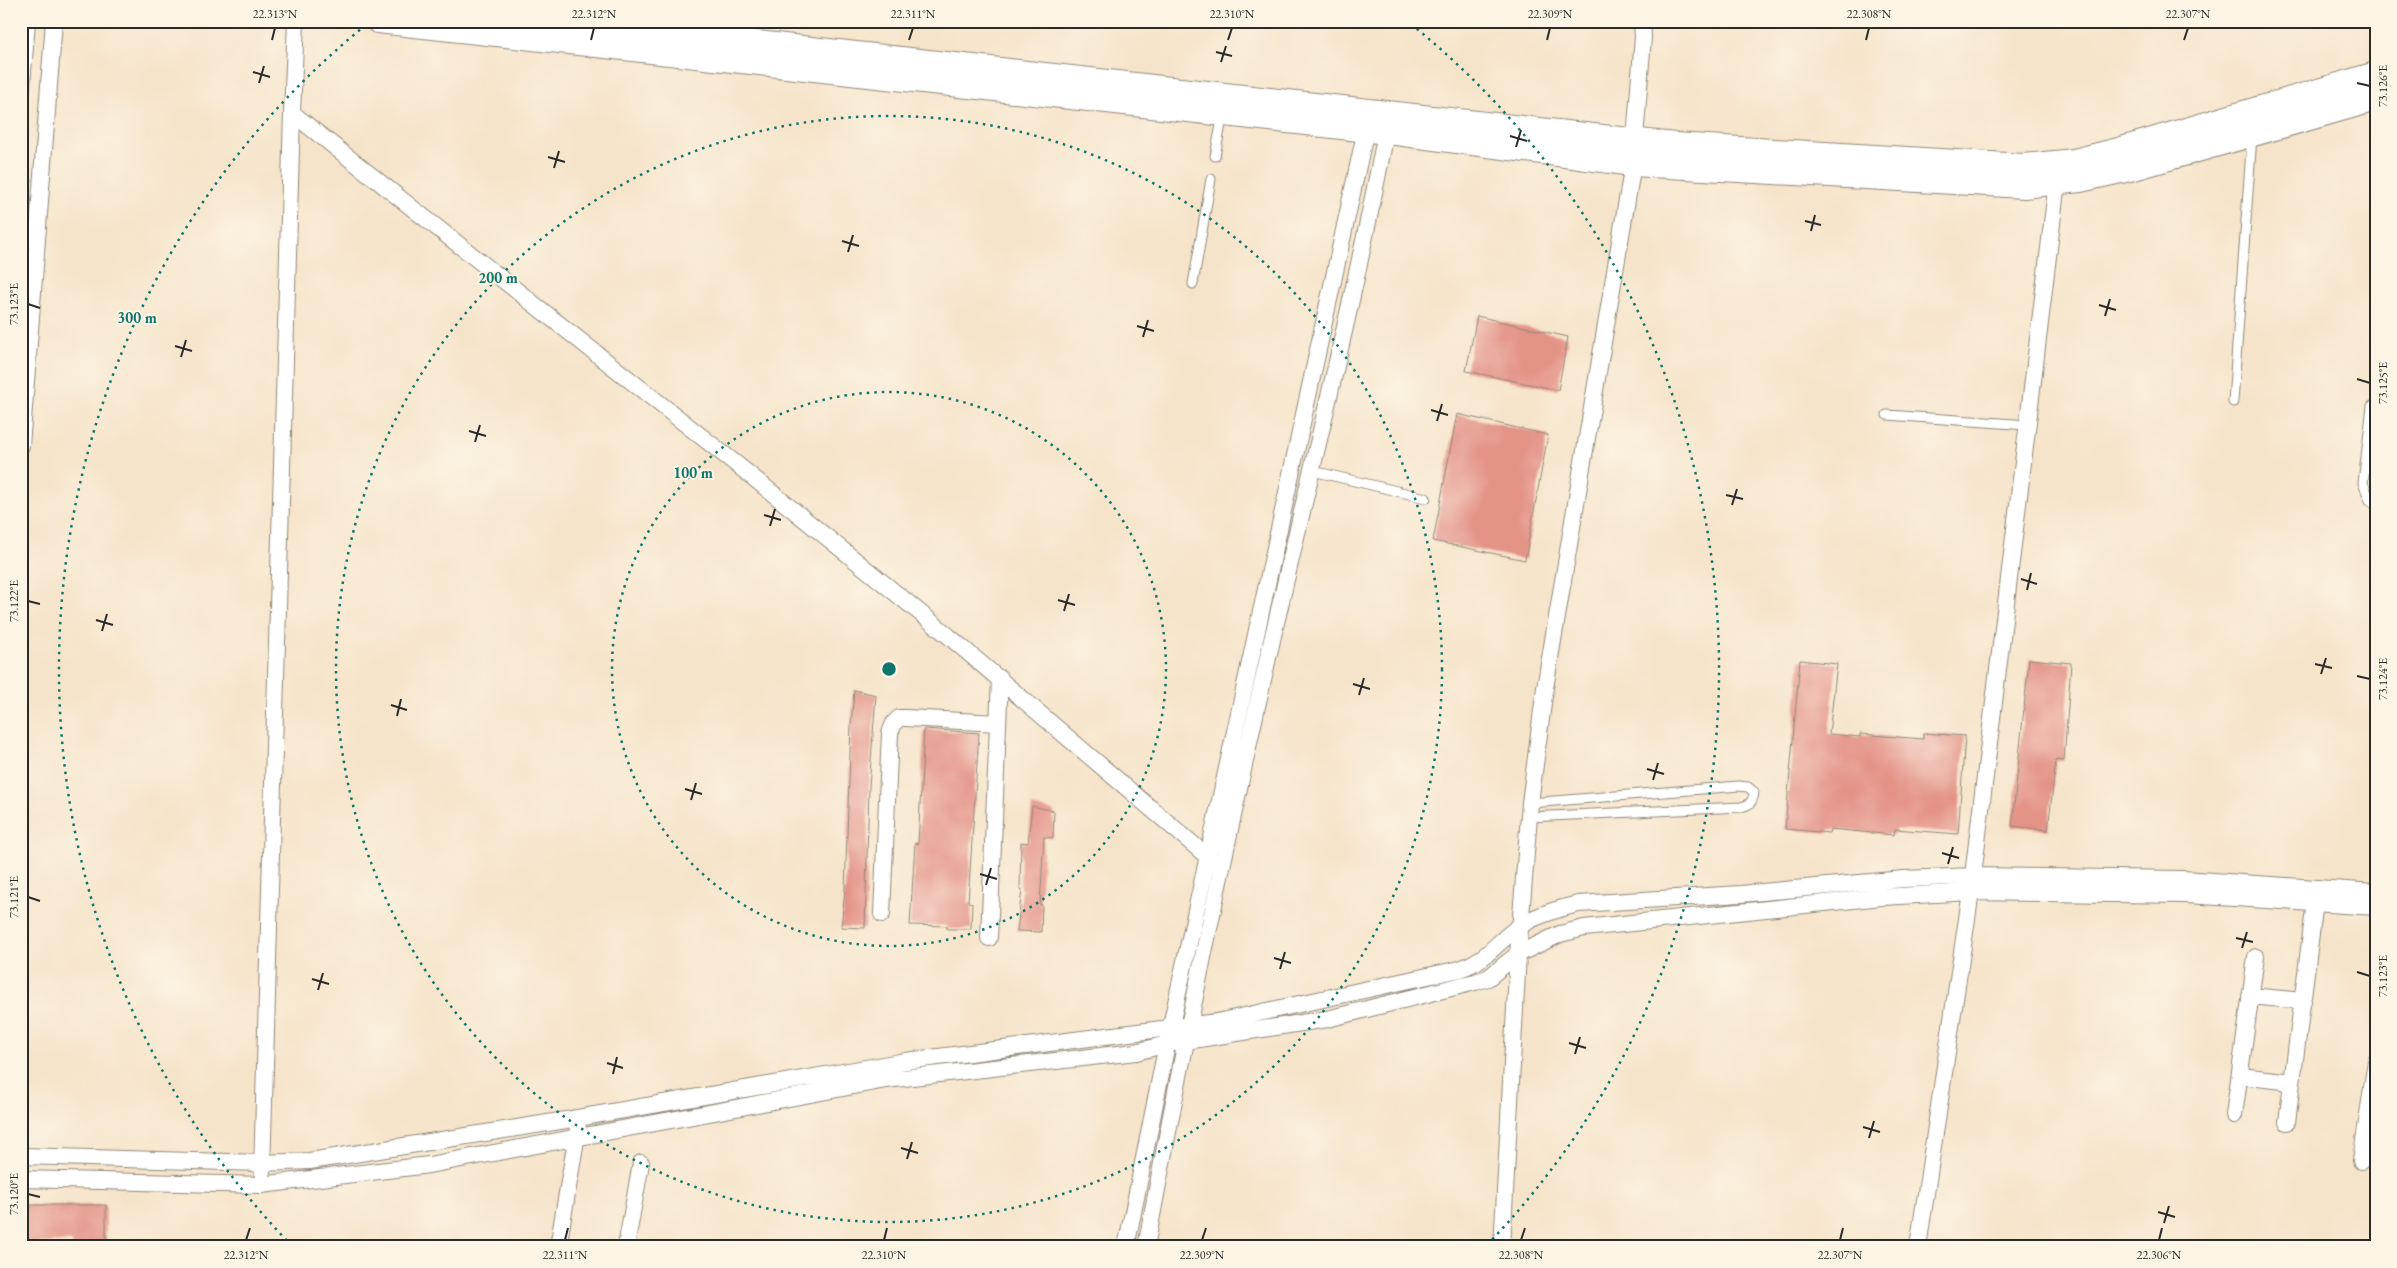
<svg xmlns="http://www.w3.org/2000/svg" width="2397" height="1268" viewBox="0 0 2397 1268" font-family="'EB Garamond',serif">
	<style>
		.building { fill: #e49387 }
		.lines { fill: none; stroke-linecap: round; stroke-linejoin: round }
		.service-casing { stroke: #90887a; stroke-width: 11 }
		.minor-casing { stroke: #90887a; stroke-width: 18 }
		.secondary-casing { stroke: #90887a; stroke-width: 26 }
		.service { stroke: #fff; stroke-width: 9 }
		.minor { stroke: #fff; stroke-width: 16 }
		.secondary { stroke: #fff; stroke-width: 24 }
		.ticks { fill: none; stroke: #2b2b2b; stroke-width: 2 }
		.ring { fill: none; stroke: #0f766e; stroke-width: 2.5; stroke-dasharray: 2.5 5 }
		.centre { fill: #0f766e; stroke: #fcf5e5; stroke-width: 2.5 }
		.ring-label { font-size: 15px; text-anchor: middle; font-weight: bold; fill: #0f766e; stroke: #fcf5e5; stroke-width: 4; stroke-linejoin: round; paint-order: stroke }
		.neatline { fill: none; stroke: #2b2b2b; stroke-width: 2 }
		.ticks-label { font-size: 12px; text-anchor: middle; fill: #2b2b2b }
	</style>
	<rect width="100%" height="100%" fill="#fcf5e5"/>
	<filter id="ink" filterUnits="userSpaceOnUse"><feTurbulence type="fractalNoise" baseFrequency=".02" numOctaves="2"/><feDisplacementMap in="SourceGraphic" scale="10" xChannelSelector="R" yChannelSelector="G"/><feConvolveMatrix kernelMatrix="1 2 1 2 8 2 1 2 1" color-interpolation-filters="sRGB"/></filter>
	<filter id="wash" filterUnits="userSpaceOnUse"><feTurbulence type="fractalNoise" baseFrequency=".0096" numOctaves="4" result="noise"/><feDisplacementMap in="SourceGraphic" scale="20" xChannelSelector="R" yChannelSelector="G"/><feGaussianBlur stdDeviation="1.12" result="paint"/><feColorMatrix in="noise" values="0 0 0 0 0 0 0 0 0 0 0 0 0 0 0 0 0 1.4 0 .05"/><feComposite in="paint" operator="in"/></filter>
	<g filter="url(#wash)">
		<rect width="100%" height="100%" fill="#f6e4ca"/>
		<g id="blocks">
			<!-- building -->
			<path class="building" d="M1477 316 1568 337 1558 390 1466 371Z
				M1457 414 1548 435 1525 560 1433 541Z
				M2029 659 2071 663 2064 761 2056 760 2048 830 2012 826Z
				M1800 660 1837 664 1829 734 1860 737V734L1923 739V733L1965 736 1958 834 1895 829 1894 835 1830 829 1829 833 1785 829Z
				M854 690 876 695 869 787 865 928 841 927 845 890 851 725Z
				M924 729 979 733 968 902 972 903 971 929H947V926L910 925 915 843 918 844Z
				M1032 806 1054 811 1053 838 1044 837 1040 905H1042L1041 932 1017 931 1022 889H1020L1021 842 1028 843Z
				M21 1205H106V1243H96V1247H72V1242L39 1243V1247H21Z"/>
		</g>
	</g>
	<g filter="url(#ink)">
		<use href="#blocks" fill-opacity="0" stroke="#90887a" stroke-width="1"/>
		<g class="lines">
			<!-- service casing -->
			<g class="service-casing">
				<path id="service" d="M1215 156 1223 114
					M1193 284 1211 179
					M2233 402 2252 136
					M2372 406 2363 483 2370 500 2376 505
					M1887 415 2028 425
					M1313 471 1426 498
					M1529 817 1741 807C1750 805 1753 802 1754 792L1748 787 1739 786 1530 803"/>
			</g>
			<!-- minor casing -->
			<g class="minor-casing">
				<path id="minor" d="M21 98 27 21
					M292 113 745 471 945 633 1222 869
					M21 446 54 21
					M882 914 890 733 894 723 899 718H906L998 723
					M989 938 1000 678
					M2250 996 2303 1001
					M2240 1076 2292 1082
					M2234 1115 2256 957
					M2287 1122 2316 894
					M21 1156 262 1163 310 1161 560 1121 906 1061 1217 1022 1460 969C1490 958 1496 942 1520 926 1536 915 1558 909 1578 904L1741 894 1903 879 1973 876 2183 879 2376 892
					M2361 1161 2376 1061
					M262 1172 292 113 296 21
					M21 1179 261 1185 429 1165 886 1080 1136 1052 1167 1044 1327 1019 1475 982 1488 978 1518 954 1560 934 1584 928 1882 897 1971 892 2186 895 2376 907
					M558 1247 578 1128
					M626 1247 641 1163
					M1126 1247 1167 1044 1368 120
					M1146 1247C1179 1070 1215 895 1254 720 1298 520 1350 323 1388 122
					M1502 1247 1518 954 1530 803 1545 688 1633 164 1643 37 1642 21
					M1918 1247 1971 892 2057 182"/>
			</g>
			<!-- secondary casing -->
			<g class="secondary-casing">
				<path id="secondary" d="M378 21 1396 133 1633 164 2024 186 2080 180 2134 168 2376 99
					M560 21 1675 145 2023 166 2074 161 2115 151 2376 74"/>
			</g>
			<!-- service -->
			<use href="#service" class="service"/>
			<!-- minor -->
			<use href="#minor" class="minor"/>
			<!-- secondary -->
			<use href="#secondary" class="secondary"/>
		</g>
	</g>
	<!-- ticks -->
	<path class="ticks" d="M272 40 275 28M591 40 594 28M909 40 913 28M1228 40 1232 28M1547 40 1550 28M1866 40 1869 28M2184 40 2188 28M1216 52 1232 56M1221 62 1226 46M253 72 270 77M259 83 264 66M2357 83 2370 86M1510 136 1527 141M1516 147 1521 130M548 157 565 162M554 168 559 151M1805 221 1821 225M1811 231 1815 215M842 241 859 246M848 252 853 235M28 304 40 308M2099 305 2116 310M2105 316 2110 299M1137 326 1154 331M1143 337 1148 320M175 346 192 351M181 357 186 340M2357 379 2370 383M1431 410 1448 415M1437 421 1442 404M469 431 486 436M475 442 480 425M1726 495 1743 499M1732 505 1737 489M764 515 781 520M770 526 775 509M2021 579 2037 584M2027 590 2031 573M1058 600 1075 605M28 601 40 604M1064 611 1069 594M96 620 113 625M102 631 107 614M2315 664 2332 668M2321 674 2326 658M2357 676 2370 679M1353 684 1370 689M1359 695 1364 678M391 705 407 710M397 716 401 699M1647 769 1664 774M1653 780 1658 763M685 789 702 794M691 800 696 783M1942 853 1959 858M1948 864 1953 847M980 874 997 879M986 885 991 868M28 897 40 901M2236 938 2253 942M2242 948 2247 932M1274 958 1291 963M1280 969 1285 952M2357 972 2370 976M312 979 329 984M318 990 323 973M1569 1043 1586 1048M1575 1054 1580 1037M607 1063 623 1068M613 1074 617 1057M1863 1127 1880 1132M1869 1138 1874 1121M901 1148 918 1153M907 1159 912 1142M28 1194 40 1197M2158 1212 2175 1217M2164 1223 2169 1206M246 1240 250 1228M565 1240 568 1228M884 1240 887 1228M1202 1240 1206 1228M1521 1240 1525 1228M1840 1240 1843 1228M2159 1240 2162 1228"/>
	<!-- distance rings -->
	<g class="ring">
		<circle cx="889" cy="669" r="277"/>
		<circle cx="889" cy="669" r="553"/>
		<path d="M292 1246A830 830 0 0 1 367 24M1411 24A830 830 0 0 1 1486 1246"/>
	</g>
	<circle cx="889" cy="669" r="8" class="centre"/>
	<g class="ring-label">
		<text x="498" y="283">200 m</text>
		<text x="137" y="323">300 m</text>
		<text x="693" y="478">100 m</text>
	</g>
	<!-- margin -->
	<rect width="2397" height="1268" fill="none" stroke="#fcf5e5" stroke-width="55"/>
	<rect x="28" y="28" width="2342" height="1212" class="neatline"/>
	<g class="ticks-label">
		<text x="275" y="18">22.313°N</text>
		<text x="594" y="18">22.312°N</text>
		<text x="913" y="18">22.311°N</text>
		<text x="1232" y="18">22.310°N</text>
		<text x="1550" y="18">22.309°N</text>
		<text x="1869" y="18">22.308°N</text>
		<text x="2188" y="18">22.307°N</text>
		<text transform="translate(2383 86) rotate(-90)" y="4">73.126°E</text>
		<text transform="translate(14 304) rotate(-90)" y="4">73.123°E</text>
		<text transform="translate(2383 383) rotate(-90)" y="4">73.125°E</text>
		<text transform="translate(14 601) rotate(-90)" y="4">73.122°E</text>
		<text transform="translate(2383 679) rotate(-90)" y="4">73.124°E</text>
		<text transform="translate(14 897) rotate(-90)" y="4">73.121°E</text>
		<text transform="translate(2383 976) rotate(-90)" y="4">73.123°E</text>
		<text transform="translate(14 1194) rotate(-90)" y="4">73.120°E</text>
		<text x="246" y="1259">22.312°N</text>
		<text x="565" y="1259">22.311°N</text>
		<text x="884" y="1259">22.310°N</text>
		<text x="1202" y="1259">22.309°N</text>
		<text x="1521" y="1259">22.308°N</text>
		<text x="1840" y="1259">22.307°N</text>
		<text x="2159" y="1259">22.306°N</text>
	</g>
</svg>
